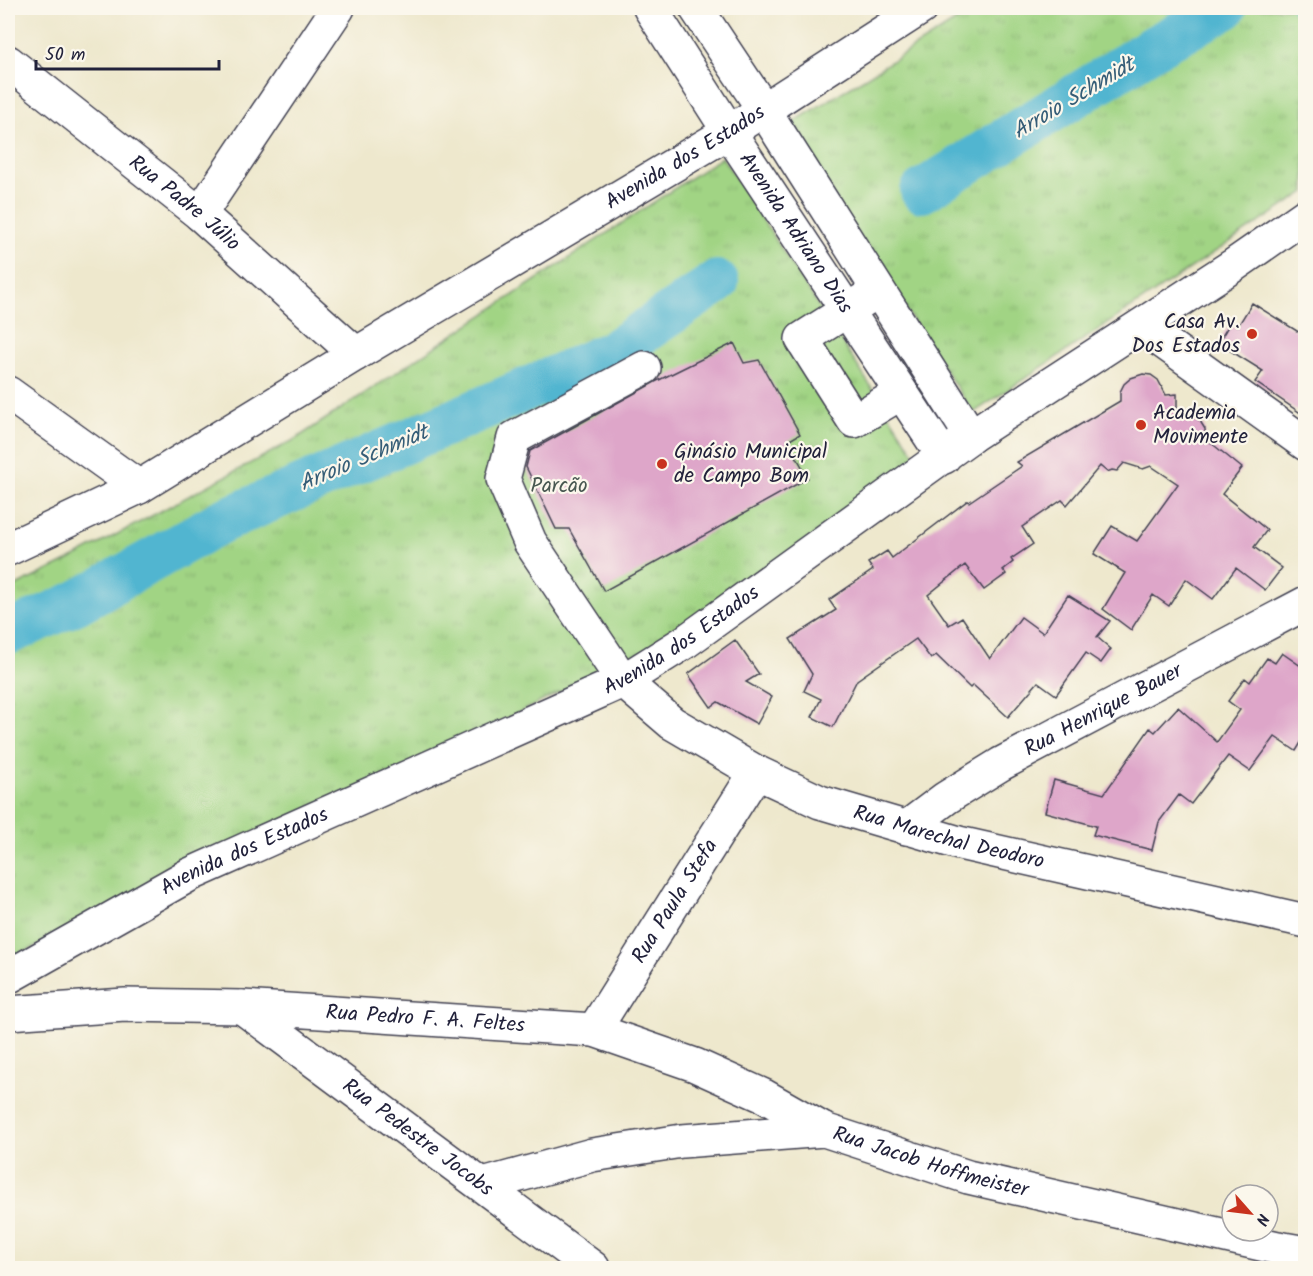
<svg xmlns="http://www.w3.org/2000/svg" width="1313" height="1276" viewBox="0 0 1313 1276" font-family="Kalam,sans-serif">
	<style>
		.park { fill: url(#park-tufts); stroke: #627b60; stroke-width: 1.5 }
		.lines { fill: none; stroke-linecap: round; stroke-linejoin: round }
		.stream { stroke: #51b5d0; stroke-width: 8 }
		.river { stroke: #51b5d0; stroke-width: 44 }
		.building { fill: #dea6c9 }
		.minor-casing { stroke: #414051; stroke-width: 36 }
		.minor { stroke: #fff; stroke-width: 33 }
		.poi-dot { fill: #c8321e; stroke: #fbf7ec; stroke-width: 2 }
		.labels { text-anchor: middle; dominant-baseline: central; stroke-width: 4.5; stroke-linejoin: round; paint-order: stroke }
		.street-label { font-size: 21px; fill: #22223b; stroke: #fbf7ec }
		.poi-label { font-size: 21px; fill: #22223b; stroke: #fbf7ec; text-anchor: start }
		.park-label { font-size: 21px; fill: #485751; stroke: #fbf7ec }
		.water-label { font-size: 22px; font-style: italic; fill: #355d77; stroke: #fbf7ec }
	</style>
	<defs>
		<pattern id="park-tufts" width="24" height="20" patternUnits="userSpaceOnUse" patternTransform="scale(1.5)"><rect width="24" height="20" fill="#a1d484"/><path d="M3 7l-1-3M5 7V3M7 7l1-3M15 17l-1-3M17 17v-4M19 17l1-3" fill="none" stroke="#8ab673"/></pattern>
	</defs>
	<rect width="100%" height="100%" fill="#fbf7ec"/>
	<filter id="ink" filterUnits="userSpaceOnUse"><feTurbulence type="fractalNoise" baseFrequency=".0167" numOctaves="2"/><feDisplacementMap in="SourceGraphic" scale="12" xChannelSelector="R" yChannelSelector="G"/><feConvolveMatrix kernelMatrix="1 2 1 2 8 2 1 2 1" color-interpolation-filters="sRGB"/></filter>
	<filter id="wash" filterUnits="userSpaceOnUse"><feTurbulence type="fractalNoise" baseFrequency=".008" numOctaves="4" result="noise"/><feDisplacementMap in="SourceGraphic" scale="24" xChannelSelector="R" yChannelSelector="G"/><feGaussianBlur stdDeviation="1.35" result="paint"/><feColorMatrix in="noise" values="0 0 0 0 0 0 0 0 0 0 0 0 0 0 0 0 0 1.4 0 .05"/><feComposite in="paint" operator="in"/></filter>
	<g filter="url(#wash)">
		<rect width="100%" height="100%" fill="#eee8cd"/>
		<!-- park -->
		<path class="park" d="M977 8H1305V192L973 413 787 126Z
			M722 157 923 467 653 646 418 763 8 960V590L65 562 294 440Z"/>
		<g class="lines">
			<!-- stream -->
			<path class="stream" d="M1295 8 1306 9"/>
			<!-- river -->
			<path class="river" d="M922 191 1156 46 1225 8
				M8 633 76 603 222 521 615 351 717 282"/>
		</g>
		<g id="blocks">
			<!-- building -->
			<path class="building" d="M1252 303 1305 336V416L1255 382 1263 371 1218 343 1231 321 1238 326Z
				M734 343 744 363 759 360 800 434 788 441 808 478 604 591 569 529H556L526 467 530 451 655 382Z
				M1143 374 1151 375 1158 380 1166 395 1177 394V409L1190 413 1200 421 1205 429V438L1242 468 1222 494 1267 530 1254 547 1282 568 1265 590 1236 568 1213 599 1186 579 1169 606 1153 595 1131 630 1103 609 1125 573 1094 554 1112 526 1137 541 1178 484 1151 466 1143 469 1124 463 1117 471 1112 470 1107 472 1100 466 1067 505 1062 500 1022 527 1033 544 1011 559 1013 562 1003 570 1006 574 984 590 965 565 928 595 949 625 962 617 990 659 1021 617 1043 633 1068 595 1110 621 1097 637 1111 649 1101 663 1086 653 1056 695 1038 682 1008 717 973 685 970 688 936 655 931 659 916 639 857 680 833 727 812 717 821 699 804 691 812 674 790 639 836 610 829 600 873 570 868 563 887 551 892 558 967 501 969 502 1022 466 1017 462 1120 401V392L1124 384 1131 378Z
				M735 640 759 674 746 682 772 697 757 724 718 702 711 707 688 674Z
				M1282 653 1305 669V736L1296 751 1275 737 1250 771 1228 756 1191 804 1179 795 1159 822 1152 850 1093 835 1096 826 1045 812 1054 780 1104 794 1150 728 1155 732 1178 707 1217 742 1240 710 1228 701 1245 678 1250 682 1267 658 1275 663Z"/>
		</g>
	</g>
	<g filter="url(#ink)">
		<use href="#blocks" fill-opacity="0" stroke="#414051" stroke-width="1.5"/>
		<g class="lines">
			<!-- minor casing -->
			<g class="minor-casing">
				<g id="minor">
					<path id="s1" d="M650 8 737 144 944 457"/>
					<path d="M696 8 764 110 971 436"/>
					<path id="s2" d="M8 62 200 214 356 354"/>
					<path d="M200 214 338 8"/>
					<path d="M865 299 802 339 854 421 901 393"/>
					<path d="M1141 326 1306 444"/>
					<path id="s3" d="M644 368 514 438 503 479 530 542 623 681 672 723 756 772 820 802 959 843 1306 921"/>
					<path d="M8 393 139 487"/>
					<path id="s4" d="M8 549 139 487 356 354 729 132 921 8"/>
					<path id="s5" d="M906 828 946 798 1001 764 1306 603"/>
					<path id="s6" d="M8 977 189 875 623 681 685 642 971 436 1234 265 1306 215"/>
					<path id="s7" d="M242 1007 593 1268"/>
					<path id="s8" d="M8 1013 125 1005 242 1007 594 1030 695 1065 764 1096 824 1130"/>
					<path id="s9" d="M594 1030 756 772"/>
					<path id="s10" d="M483 1185 592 1155 682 1141 824 1130 968 1177 1278 1248 1306 1253"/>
				</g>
			</g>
			<!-- minor -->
			<use href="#minor" class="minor"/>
		</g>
	</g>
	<!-- markers -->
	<g class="poi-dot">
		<circle cx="1252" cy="334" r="6"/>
		<circle cx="1141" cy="425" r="6"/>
		<circle cx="662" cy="464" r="6"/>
	</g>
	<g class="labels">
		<!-- street labels -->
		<g class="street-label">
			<text stroke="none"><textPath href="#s4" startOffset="783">Avenida dos Estados</textPath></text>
			<text stroke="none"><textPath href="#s2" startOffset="226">Rua Padre Júlio</textPath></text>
			<text stroke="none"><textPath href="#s1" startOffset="268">Avenida Adriano Dias</textPath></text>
			<text stroke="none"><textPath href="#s6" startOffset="754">Avenida dos Estados</textPath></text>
			<text stroke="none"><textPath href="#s5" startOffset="230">Rua Henrique Bauer</textPath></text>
			<text stroke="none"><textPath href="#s3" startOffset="792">Rua Marechal Deodoro</textPath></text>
			<text stroke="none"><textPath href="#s6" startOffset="268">Avenida dos Estados</textPath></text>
			<text stroke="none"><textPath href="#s9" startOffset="152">Rua Paula Stefa</textPath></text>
			<text stroke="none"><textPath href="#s8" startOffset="418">Rua Pedro F. A. Feltes</textPath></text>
			<text stroke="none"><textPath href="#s7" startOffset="219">Rua Pedestre Jocobs</textPath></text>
			<text stroke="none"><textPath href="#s10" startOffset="458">Rua Jacob Hoffmeister</textPath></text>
		</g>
		<!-- poi labels -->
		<g class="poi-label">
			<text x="1240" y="322" text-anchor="end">Casa Av.<tspan x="1240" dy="24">Dos Estados</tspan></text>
			<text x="1153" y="413">Academia<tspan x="1153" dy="24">Movimente</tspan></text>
			<text x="674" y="452">Ginásio Municipal<tspan x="674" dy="24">de Campo Bom</tspan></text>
		</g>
		<!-- park labels -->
		<g class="park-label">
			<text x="559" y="486">Parcão</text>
		</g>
		<!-- water labels -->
		<g class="water-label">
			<text transform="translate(1074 99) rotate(-31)">Arroio Schmidt</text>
			<text transform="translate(364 459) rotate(-23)">Arroio Schmidt</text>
		</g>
	</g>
	<!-- margin -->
	<rect width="1313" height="1276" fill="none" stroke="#fbf7ec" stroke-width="30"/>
	<!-- north arrow -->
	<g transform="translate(1250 1213) rotate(118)"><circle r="28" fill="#fbf7ec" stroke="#a4a2a5" stroke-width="1.5"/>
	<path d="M0-4.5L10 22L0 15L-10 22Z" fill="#c8321e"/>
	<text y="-9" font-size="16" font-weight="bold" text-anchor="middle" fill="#22223b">N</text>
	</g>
	<!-- scale -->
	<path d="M36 60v9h183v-9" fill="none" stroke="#22223b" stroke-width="3"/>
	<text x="45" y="60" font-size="18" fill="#22223b" stroke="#fbf7ec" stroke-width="4.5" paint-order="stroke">50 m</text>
</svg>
